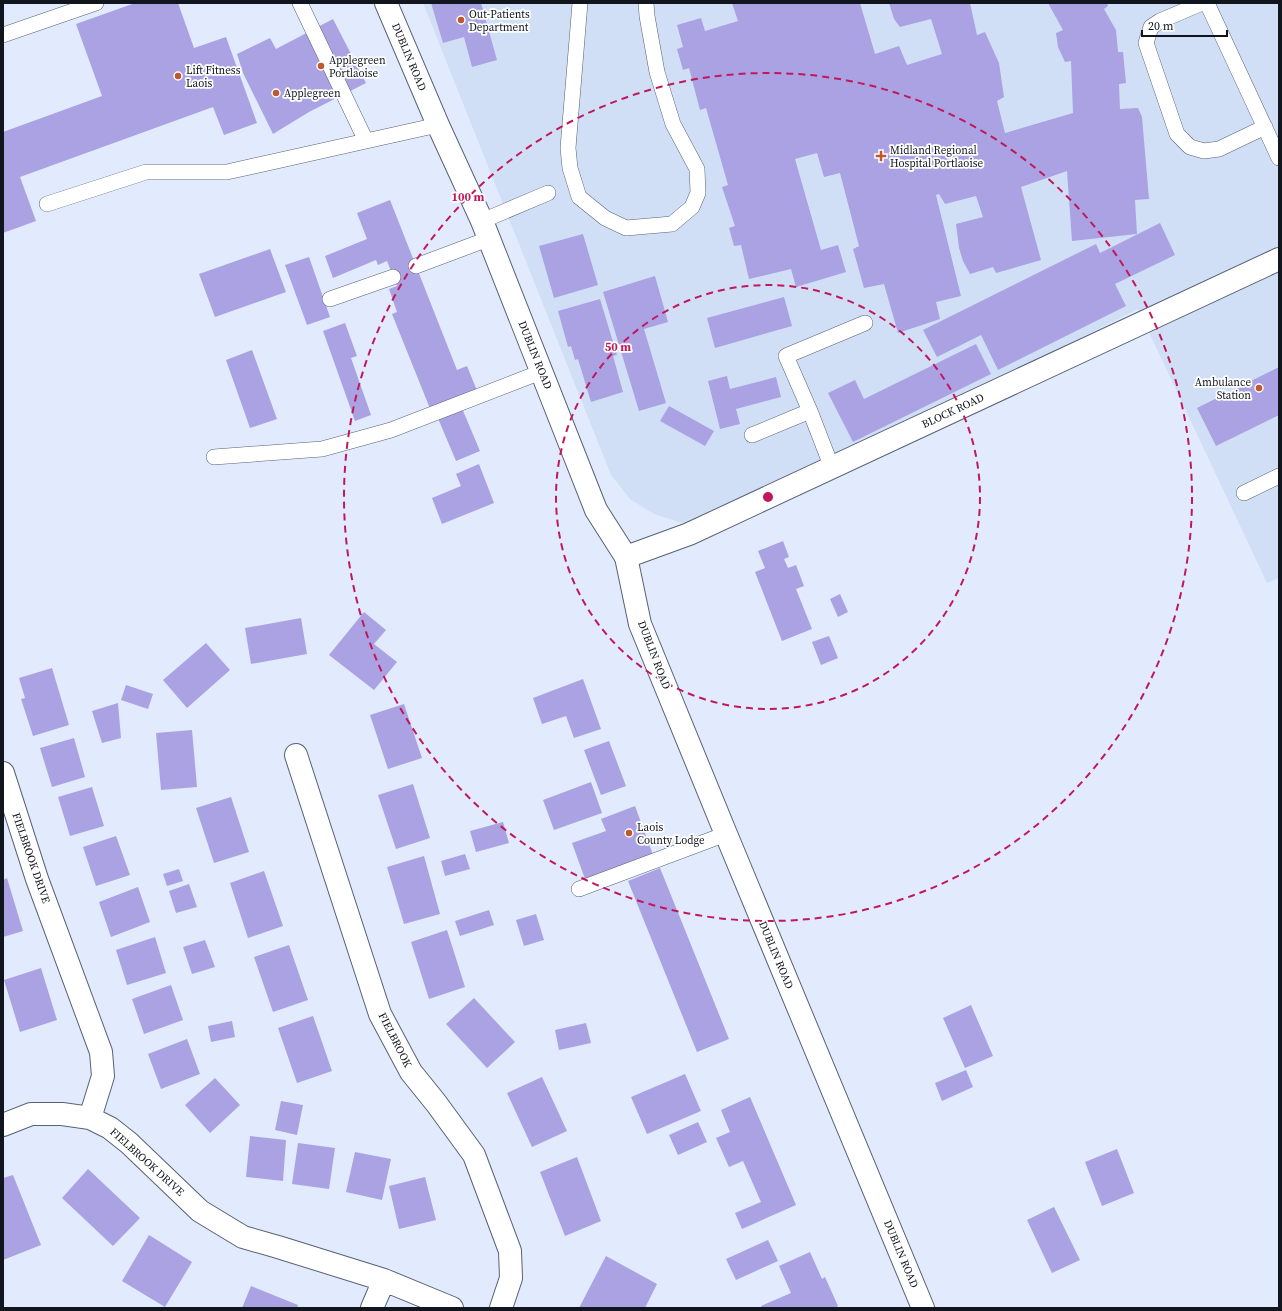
<svg xmlns="http://www.w3.org/2000/svg" width="1282" height="1311" viewBox="0 0 1282 1311" font-family="'Source Serif 4',serif">
	<style>
		.built { fill: #d1dff6 }
		.building { fill: #aaa2e3 }
		.lines { fill: none; stroke-linecap: round; stroke-linejoin: round }
		.service-casing { stroke: #576275; stroke-width: 16 }
		.minor-casing { stroke: #576275; stroke-width: 24 }
		.tertiary-casing { stroke: #576275; stroke-width: 24 }
		.secondary-casing { stroke: #576275; stroke-width: 24 }
		.service { stroke: #fff; stroke-width: 15 }
		.minor { stroke: #fff; stroke-width: 22 }
		.tertiary { stroke: #fff; stroke-width: 22 }
		.secondary { stroke: #fff; stroke-width: 22 }
		.ring { fill: none; stroke: #c2185b; stroke-width: 2; stroke-dasharray: 7 5 }
		.poi-dot { fill: #c0582f; stroke: #fff; stroke-width: 1.5 }
		.labels { text-anchor: middle; dominant-baseline: central; stroke-width: 3.5; stroke-linejoin: round; paint-order: stroke }
		.poi-label { font-size: 11px; fill: #11151d; stroke: #fff; text-anchor: start }
		.street-label { font-size: 11px; fill: #11151d; stroke: #fff }
		.centre { fill: #c2185b; stroke: #fff; stroke-width: 2 }
		.ring-label { font-size: 12px; text-anchor: middle; font-weight: bold; fill: #c2185b; stroke: #fff; stroke-width: 3.5; stroke-linejoin: round; paint-order: stroke }
	</style>
	<rect width="100%" height="100%" fill="#e1ebfd"/>
	<!-- built -->
	<path class="built" d="M423 3H1279V578L1267 583 1138 309 713 522 682 523 654 514 630 499 611 475Z"/>
	<!-- building -->
	<path class="building" d="M135 3H178L194 48 226 37 257 123 224 135 213 107 20 177 36 221 3 233V132L102 96 76 24Z
		M431 3H481L497 60 472 67 464 37 443 43Z
		M732 3H860L875 54 899 46 907 65 942 54 931 19 900 27 894 19 889 3H970L977 35 985 32 999 63 1004 97 997 101 1005 133 1073 113 1071 61 1065 62 1058 47 1056 33 1063 30 1048 3H1107L1108 6 1104 9 1116 30 1118 52H1123L1126 83 1119 84 1120 109 1138 108 1142 117 1149 199 1135 200 1137 234 1072 241 1067 171 1021 187 1041 260 996 273 993 267 970 274 963 261 959 248 956 224 983 217 976 196 945 204 939 194 936 195 961 296 936 302 940 319 898 333 884 284 864 288 853 249 859 246 840 173 824 177 817 153 795 159 821 250 838 245 846 272 796 287 791 269 749 279 741 245 734 246 729 228 735 226 722 187 728 185 706 108 700 110 689 68 683 70 677 49 683 47 677 25 701 18 705 31 738 21Z
		M333 19 366 83 309 112 273 134 243 73 237 54 270 38 276 49Z
		M390 200 457 370 467 366 478 393 431 411 392 314 397 312 389 289 397 286 387 261 378 265 376 260 333 278 325 256 367 239 357 213Z
		M1160 223 1175 255 1115 284 1126 306 998 370 981 335 937 357 923 330 1096 244 1100 253Z
		M583 234 598 285 554 298 539 246Z
		M270 249 286 292 215 317 199 274Z
		M309 257 330 317 307 325 285 265Z
		M655 276 668 322 644 329 666 403 639 411 603 292Z
		M784 297 792 326 715 348 707 318Z
		M600 299 617 355 613 356 623 392 591 402 578 359 575 360 571 346 568 347 558 311Z
		M345 323 357 356 351 358 371 415 355 421 323 331Z
		M976 344 991 374 853 442 828 393 855 380 864 399Z
		M252 350 277 419 250 428 226 360Z
		M1279 367V415L1216 446 1197 408Z
		M727 376 730 389 776 377 781 397 736 409 740 424 720 429 708 381Z
		M461 406 480 451 456 461 437 416Z
		M669 406 714 431 705 446 660 421Z
		M479 464 494 503 442 524 432 498 461 486 456 474Z
		M783 541 789 557 784 559 788 568 796 565 804 586 796 589 812 629 782 641 755 572 765 568 758 551Z
		M840 594 848 612 838 617 830 599Z
		M364 612 386 630 374 644 397 662 374 690 329 655Z
		M301 618 307 654 251 664 245 628Z
		M829 636 838 658 821 665 812 642Z
		M206 643 230 670 187 708 163 680Z
		M52 668 69 725 33 736 21 699 25 698 19 678Z
		M583 679 601 729 574 738 566 716 542 724 533 698Z
		M126 685 153 694 148 709 121 700Z
		M118 703 121 738 102 743 92 711Z
		M404 704 422 758 388 769 370 715Z
		M192 730 197 787 161 790 156 733Z
		M74 738 85 777 52 787 40 748Z
		M609 741 626 786 601 795 584 750Z
		M591 782 602 813 554 830 543 800Z
		M413 784 430 838 396 849 378 795Z
		M92 787 104 826 70 836 58 797Z
		M231 797 249 852 214 863 196 808Z
		M635 806 653 855 585 879 572 843 606 831 601 819Z
		M503 822 509 843 476 852 470 831Z
		M116 836 130 875 96 886 83 847Z
		M465 854 470 869 445 876 441 861Z
		M424 856 440 914 404 924 387 867Z
		M660 868 729 1039 697 1052 628 881Z
		M179 869 183 881 167 886 163 874Z
		M264 871 283 926 248 938 230 883Z
		M7 878 23 931 3 937V880Z
		M189 884 197 907 176 913 169 891Z
		M138 887 150 922 111 937 99 902Z
		M489 910 494 925 460 936 455 921Z
		M536 914 544 940 524 946 516 920Z
		M447 930 465 987 429 999 411 942Z
		M155 937 166 973 127 985 116 950Z
		M205 940 215 967 192 974 183 947Z
		M289 945 308 1000 273 1012 254 957Z
		M41 968 57 1020 20 1032 4 980Z
		M171 985 183 1020 144 1034 132 999Z
		M474 998 515 1042 487 1068 446 1024Z
		M971 1005 993 1056 965 1068 943 1018Z
		M313 1016 332 1071 297 1083 278 1028Z
		M232 1021 235 1037 211 1042 208 1026Z
		M586 1023 591 1043 559 1050 555 1030Z
		M187 1039 200 1074 161 1089 148 1054Z
		M966 1070 973 1087 942 1101 935 1083Z
		M685 1074 701 1111 647 1134 631 1097Z
		M542 1077 567 1131 532 1147 507 1093Z
		M215 1078 240 1105 210 1133 185 1105Z
		M750 1097 796 1205 742 1229 735 1213 761 1202 743 1161 729 1167 716 1138 730 1132 721 1110Z
		M281 1101 303 1105 297 1135 275 1130Z
		M698 1122 707 1142 678 1155 669 1135Z
		M250 1136 286 1140 283 1181 246 1177Z
		M298 1143 335 1148 329 1189 292 1184Z
		M1117 1149 1134 1193 1102 1206 1085 1162Z
		M355 1152 391 1159 382 1200 346 1192Z
		M577 1157 601 1221 565 1236 540 1172Z
		M88 1169 140 1218 113 1246 62 1198Z
		M13 1175 41 1245 3 1260V1178Z
		M425 1177 436 1220 399 1229 389 1186Z
		M1054 1207 1080 1260 1052 1273 1027 1220Z
		M149 1235 192 1262 165 1307 122 1281Z
		M768 1240 778 1261 736 1280 726 1259Z
		M810 1252 822 1279 825 1277 838 1306 835 1308H762L761 1306 791 1293 779 1266Z
		M606 1256 657 1284 645 1308H579Z
		M251 1286 298 1305 297 1308H242Z"/>
	<g class="lines">
		<!-- service casing -->
		<g class="service-casing">
			<path id="service" d="M300 3 366 141 438 125
				M580 3 568 148 570 168 579 197 605 218 626 228 672 224 692 207 698 193 697 169 673 124 657 72 647 16 646 3
				M1202 3 1160 21 1151 27 1146 43 1177 134 1190 147 1204 151 1219 149 1265 127
				M1207 3 1279 158
				M3 35 96 3
				M47 204 146 172H227L366 141
				M482 221 548 193
				M416 266 488 239
				M330 299 393 277
				M752 435 810 411
				M214 457 322 449 391 430 541 372
				M832 468 810 411 786 356 865 323
				M1244 493 1279 476
				M579 889 726 834"/>
		</g>
		<!-- minor casing -->
		<g class="minor-casing">
			<path id="minor" d="M296 755 380 1014 411 1072 436 1103 474 1155 510 1251 511 1278 501 1308
				M3 773 37 879 101 1052 103 1076 90 1118
				M3 1125 31 1114H62L90 1118 110 1128 129 1143 200 1211 243 1237 278 1247 384 1280 452 1308
				M372 1308 384 1280"/>
		</g>
		<!-- tertiary casing -->
		<g class="tertiary-casing">
			<path id="tertiary" d="M626 557 689 534 1279 259"/>
		</g>
		<!-- secondary casing -->
		<g class="secondary-casing">
			<path id="secondary" d="M386 3 438 125 482 221 596 510 626 557 640 624 726 834 923 1308"/>
		</g>
		<!-- service -->
		<use href="#service" class="service"/>
		<!-- minor -->
		<use href="#minor" class="minor"/>
		<!-- tertiary -->
		<use href="#tertiary" class="tertiary"/>
		<!-- secondary -->
		<use href="#secondary" class="secondary"/>
	</g>
	<!-- distance rings -->
	<g class="ring">
		<circle cx="768" cy="497" r="212"/>
		<circle cx="768" cy="497" r="424"/>
	</g>
	<!-- markers -->
	<g class="poi-dot">
		<circle cx="461" cy="20" r="4"/>
		<circle cx="321" cy="66" r="4"/>
		<circle cx="178" cy="76" r="4"/>
		<circle cx="276" cy="93" r="4"/>
		<path d="M879 150h4v4h4v4h-4v4h-4v-4h-4v-4h4z"/>
		<circle cx="1259" cy="388" r="4"/>
		<circle cx="629" cy="833" r="4"/>
	</g>
	<g class="labels">
		<!-- poi labels -->
		<g class="poi-label">
			<text x="469" y="14">Out-Patients<tspan x="469" dy="13">Department</tspan></text>
			<text x="329" y="60">Applegreen<tspan x="329" dy="13">Portlaoise</tspan></text>
			<text x="186" y="70">Lift Fitness<tspan x="186" dy="13">Laois</tspan></text>
			<text x="284" y="93">Applegreen</text>
			<text x="890" y="150">Midland Regional<tspan x="890" dy="13">Hospital Portlaoise</tspan></text>
			<text x="1251" y="382" text-anchor="end">Ambulance<tspan x="1251" dy="13">Station</tspan></text>
			<text x="637" y="827">Laois<tspan x="637" dy="13">County Lodge</tspan></text>
		</g>
		<!-- street labels -->
		<g class="street-label">
			<text transform="translate(409 57) rotate(67)">DUBLIN ROAD</text>
			<text transform="translate(535 355) rotate(68)">DUBLIN ROAD</text>
			<text transform="translate(953 411) rotate(-25)">BLOCK ROAD</text>
			<text transform="translate(654 655) rotate(69)">DUBLIN ROAD</text>
			<text transform="translate(31 858) rotate(71)">FIELBROOK DRIVE</text>
			<text transform="translate(776 955) rotate(67)">DUBLIN ROAD</text>
			<text transform="translate(395 1040) rotate(63)">FIELBROOK</text>
			<text transform="translate(147 1162) rotate(42)">FIELBROOK DRIVE</text>
			<text transform="translate(901 1254) rotate(67)">DUBLIN ROAD</text>
		</g>
	</g>
	<circle cx="768" cy="497" r="6" class="centre"/>
	<g class="ring-label">
		<text x="468" y="201">100 m</text>
		<text x="618" y="351">50 m</text>
	</g>
	<!-- border -->
	<rect width="1282" height="1311" fill="none" stroke="#11151d" stroke-width="8"/>
	<!-- scale -->
	<path d="M1142 30v6h85v-6" fill="none" stroke="#11151d" stroke-width="2"/>
	<text x="1148" y="30" font-size="12" fill="#11151d" stroke="#ffffff" stroke-width="3" paint-order="stroke">20 m</text>
</svg>
